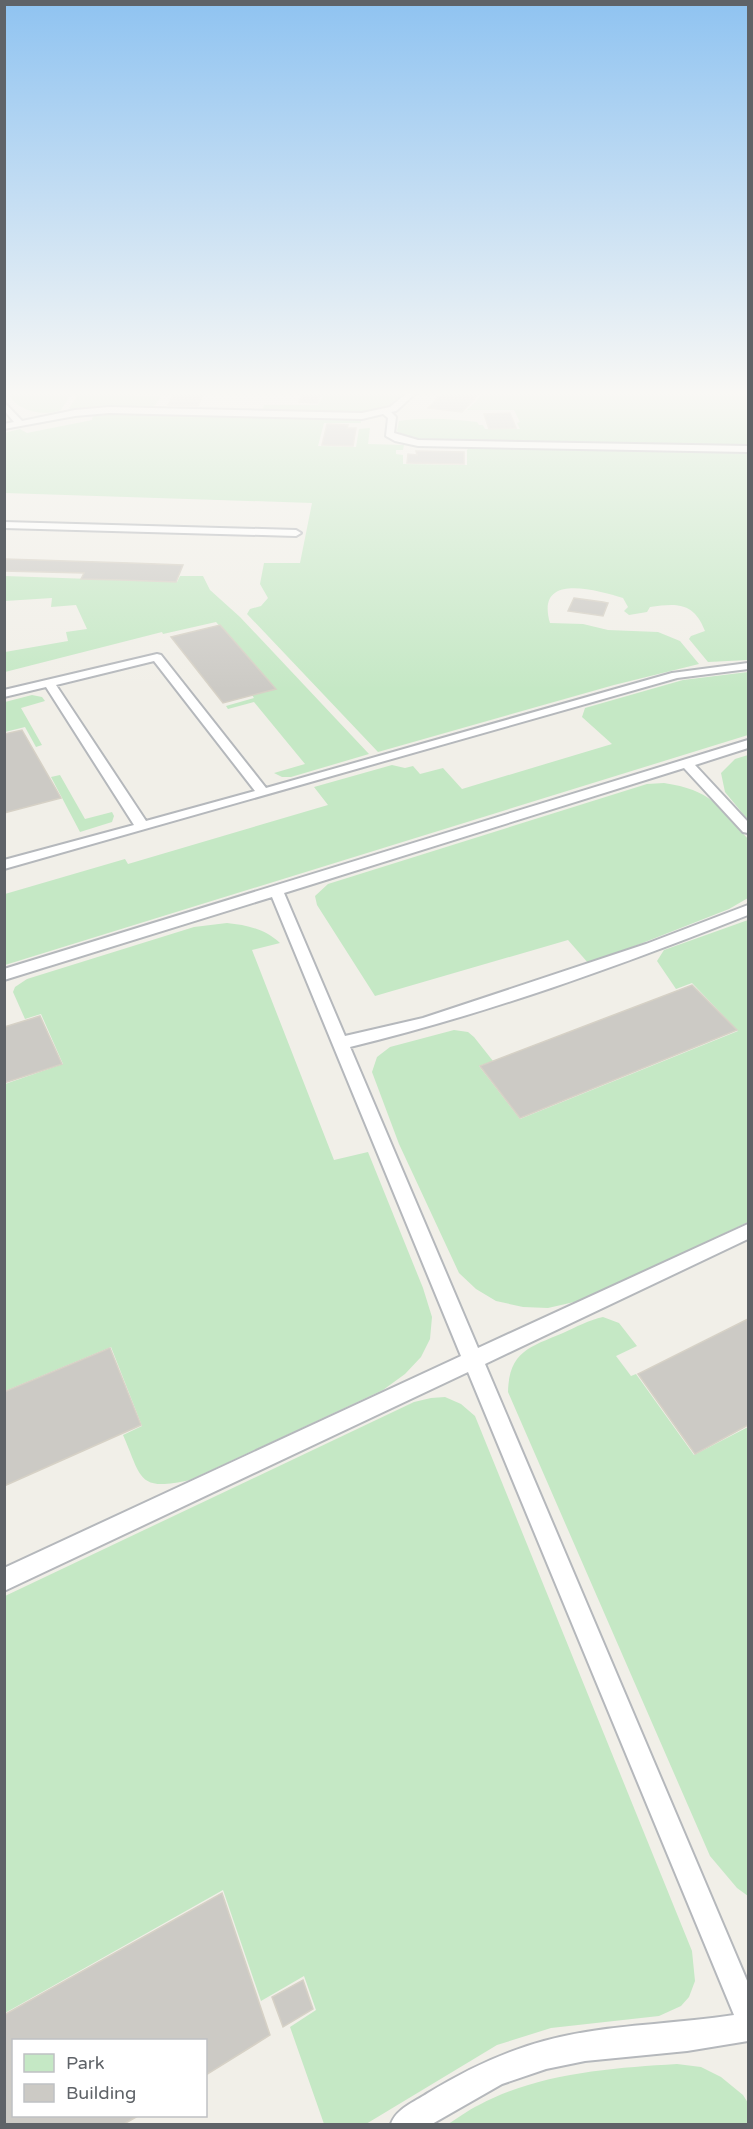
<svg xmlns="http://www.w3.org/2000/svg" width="753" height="2129" viewBox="0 0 753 2129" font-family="'Varela Round',sans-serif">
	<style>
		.green { fill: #c5e8c5 }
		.building { fill: #cccac5; stroke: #d6d1c6; stroke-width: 1.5 }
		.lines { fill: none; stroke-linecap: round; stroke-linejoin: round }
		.service-casing { stroke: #b5b8bc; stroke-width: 4 }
		.service { fill: #fff; fill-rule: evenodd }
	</style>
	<rect width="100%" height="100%" fill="#f1efe8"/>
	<!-- green -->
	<path class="green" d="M8 392 71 394 61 410C45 417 14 411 8 392Z
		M325 392 404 393 388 406 361 413 263 409 264 405H318Z
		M485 392 543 394 545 392H748V447L428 441 407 438 397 431 399 421C425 417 452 419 477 422L479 425H483L485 429H520L517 423 520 422 514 410H467Z
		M78 394 161 396 153 408 101 407 73 410 69 408Z
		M104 414 361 419V423H324L318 446 356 447 359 429 370 428 368 444 404 445 403 450H396V454L403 455V464L467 465V450L471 446 748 452V660L708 662 689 639 691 636 705 631C694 602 677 603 650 607L647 612 629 615 624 611 628 607 623 598C596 590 535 572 550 623L583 624 608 630 658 632 680 641 699 664 614 685 378 752 247 614 250 609 261 606 268 598 260 584 264 563H300L312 503 5 493 4 433 20 429 27 433 92 420 93 415Z
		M5 576 177 582 180 576H203L210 590 240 617 369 754 291 777H282L274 773 305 764 254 702 228 709 226 706 254 698 252 695 276 689 216 622 163 634 162 632 5 672V652L68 641 66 632 87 629 76 605 51 607 52 598 5 601Z
		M748 672V735L5 965V894L125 859 128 864 328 805 314 787 392 765 405 768 413 766 420 774 443 768 462 789 612 744 582 717 585 708 683 680Z
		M32 695 42 697 45 701 21 708 42 745 36 747 25 727 5 732V702Z
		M748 755V820L725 792 721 773 735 759Z
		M60 775 85 819 112 812 114 816 112 822 80 832 51 777Z
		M664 783C711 790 719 806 748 839V898L729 909 589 964 568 940 375 996 317 905 315 896 328 884 647 784Z
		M748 920V1222L583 1300 548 1308 523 1307 496 1301 476 1289 459 1273 399 1144 372 1072 377 1057 390 1047 454 1030 468 1032 474 1037 493 1061 479 1066 520 1119 738 1031 692 983 676 989 657 961 664 950Z
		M227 923C247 925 265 929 280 943L252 950 334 1160 368 1152 423 1288 432 1317 430 1339 421 1357 405 1374 383 1390 190 1480C137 1492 142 1478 123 1435L142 1426 111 1347 5 1391V1084L63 1064 41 1014 25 1019 13 992 15 987 27 979 194 927Z
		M603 1317 619 1323 637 1346 616 1356 631 1376 636 1374 694 1455 748 1427V1896L737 1888 710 1856 508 1392C509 1351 530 1347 563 1333 576 1327 589 1320 603 1317Z
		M445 1397 461 1404 475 1416 692 1951 695 1981 689 1997 681 2006 659 2016 551 2028 497 2045 366 2124H324L290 2027 316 2010 304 1976 261 2001 223 1890 5 2013V1596L414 1402 431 1398Z
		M677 2064 701 2067 721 2077 743 2095 748 2103V2124H448C458 2118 468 2110 479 2105 539 2073 611 2068 677 2064Z"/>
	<!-- building -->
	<path class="building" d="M39 392H204L198 406 168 405 173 395Z
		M304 392H322L317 403 299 402Z
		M444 392H481L462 412 428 408Z
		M510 413 516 428 489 429 484 414Z
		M327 424 348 425 347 428H356L353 446 322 445Z
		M416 451 464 452V464L407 463 408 454 417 455Z
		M5 559 130 563 183 565 176 582 122 580 81 579 84 573 4 571Z
		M574 598 603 602 608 603 603 616 568 611Z
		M220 625 276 689 223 703 171 637Z
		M22 730 61 798 4 813V734Z
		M692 985 737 1030 520 1118 480 1066Z
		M40 1016 62 1064 4 1083V1027Z
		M748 1319V1425L695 1454 638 1374Z
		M110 1348 141 1425 4 1486V1392Z
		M222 1893 270 2035 206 2075V2040H14V2116H138L124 2124H4V2015Z
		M303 1980 313 2009 283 2027 272 1997Z"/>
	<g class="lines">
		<!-- service casing -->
		<g class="service-casing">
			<path id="service" d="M408 392H417L396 411 391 412 396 417 394 433 418 440 748 446V452L418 446 395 441 386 436 388 418 383 414 362 419 109 413 75 416 4 429V424L14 422 4 410V402L22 421 75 410 109 407 362 413 390 407Z
				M4 522 296 530 301 533 296 536 4 528Z
				M157 654 161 655 266 788 672 673 748 663V669L677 678 4 869V860L134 825 46 687 4 697V690ZM154 661 255 791 146 821 56 685Z
				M748 740V748L695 765 748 822V833L743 832 684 768 284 893 345 1036 423 1018 646 944 748 905V915C619 966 486 1014 350 1047L478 1348 748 1224V1239L485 1364 748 1983V2041L687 2051 585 2061 546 2069 502 2084 432 2124H391C396 2109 414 2102 428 2093 464 2071 503 2052 544 2041 605 2024 671 2025 734 2015L468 1372 4 1591V1568L461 1356 272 897 4 980V969Z"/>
		</g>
		<!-- service -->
		<use href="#service" class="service"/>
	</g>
	<!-- sky -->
	<linearGradient id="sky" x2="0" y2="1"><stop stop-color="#8fc3f1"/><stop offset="0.57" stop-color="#f9f8f5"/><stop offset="1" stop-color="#f9f8f5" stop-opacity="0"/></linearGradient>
	<rect width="753" height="690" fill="url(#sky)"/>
	<!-- border -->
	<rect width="753" height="2129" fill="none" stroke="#5f6368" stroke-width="12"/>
	<!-- legend -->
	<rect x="12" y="2039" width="195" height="78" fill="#ffffff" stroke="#bfc1c3" stroke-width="1.5"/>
	<rect x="24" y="2054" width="30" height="18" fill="#c5e8c5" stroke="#bfc1c3" stroke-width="1.5"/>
	<text x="66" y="2069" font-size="18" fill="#5f6368">Park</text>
	<rect x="24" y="2084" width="30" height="18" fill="#cccac5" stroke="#bfc1c3" stroke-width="1.5"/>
	<text x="66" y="2099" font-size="18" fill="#5f6368">Building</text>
</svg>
